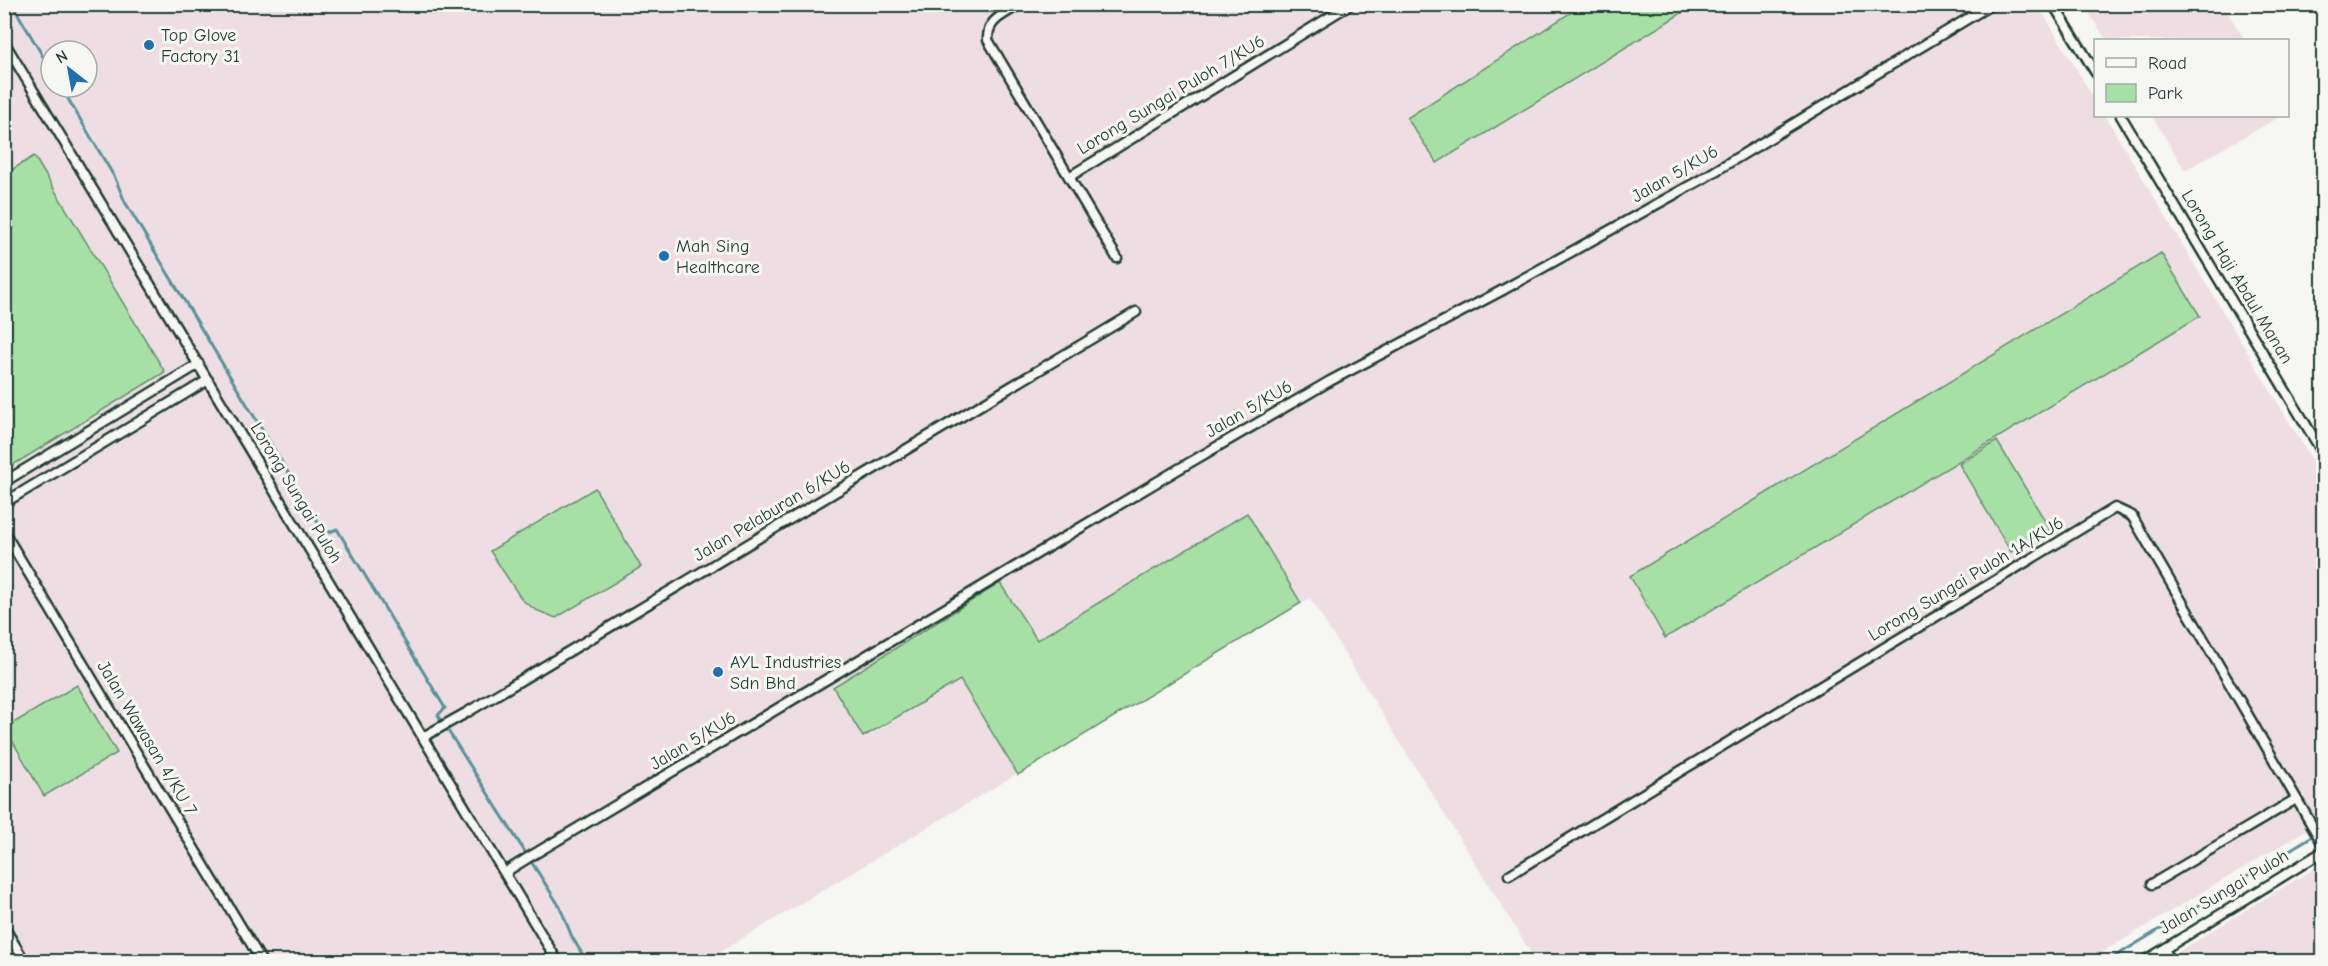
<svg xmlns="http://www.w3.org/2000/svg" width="2328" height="966" viewBox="0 0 2328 966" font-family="'Comic Neue',sans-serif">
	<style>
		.built { fill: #eedee4; fill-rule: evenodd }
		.green { fill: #a7e0a5; stroke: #638e6c; stroke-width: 1.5 }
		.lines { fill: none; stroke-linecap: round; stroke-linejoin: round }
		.stream { stroke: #579397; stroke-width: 3 }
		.minor-casing { stroke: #1f3d34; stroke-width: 13 }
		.minor { stroke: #f6f6f2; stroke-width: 8 }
		.poi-dot { fill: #1f6fb2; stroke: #f6f6f2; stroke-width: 2 }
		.labels { text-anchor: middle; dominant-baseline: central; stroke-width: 6; stroke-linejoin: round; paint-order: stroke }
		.poi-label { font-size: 18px; fill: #1f3d34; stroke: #f6f6f2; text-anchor: start }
		.street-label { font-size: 18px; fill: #1f3d34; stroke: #f6f6f2 }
	</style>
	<rect width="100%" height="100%" fill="#f6f6f2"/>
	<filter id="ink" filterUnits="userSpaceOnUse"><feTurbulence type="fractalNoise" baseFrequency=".0167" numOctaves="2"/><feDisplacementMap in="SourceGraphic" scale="12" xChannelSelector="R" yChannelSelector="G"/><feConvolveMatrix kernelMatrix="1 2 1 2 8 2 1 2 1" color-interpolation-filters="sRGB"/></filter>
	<g filter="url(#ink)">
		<!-- built -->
		<path class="built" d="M5 5H2038L2095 100 2096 116H2105L2323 478V820L2088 961H1536L1310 598 705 961 5 962ZM51 51H87V87H51Z
			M2084 5H2223L2245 40H2106Z
			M2152 116H2281L2185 170Z
			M2323 863V961L2162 962 2252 906Z"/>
		<!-- green -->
		<path class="green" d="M1584 4 1695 5 1437 163 1407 118Z
			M34 156 165 372 5 470V174Z
			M2161 253 2200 316 1665 638 1630 576Z
			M1997 441 2050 529 2011 552 1959 464Z
			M595 488 641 567 556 618 536 610 522 600 490 551Z
			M1247 513 1301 603 1018 775 960 680 863 737 833 687 1000 583 1037 640Z
			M77 685 117 753 44 796 5 728Z"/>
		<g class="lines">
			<!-- stream -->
			<path class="stream" d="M12 4 51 70
				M61 87 115 178 125 202 325 534 337 529 445 708 438 715 560 907 572 937 587 962
				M2106 962 2324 829"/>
			<!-- minor casing -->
			<g class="minor-casing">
				<path id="minor" d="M1020 4C1004 15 987 19 988 40L1117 258
					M2053 4 2096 73
					M4 42 558 962
					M2121 116 2324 455
					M1069 177 1351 4
					M4 482 199 364
					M4 503 208 380
					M4 532 262 962
					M423 737 466 713 1136 312
					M506 875 510 869 531 856 1177 470 1330 381 1501 291 1702 179 1992 4
					M1509 875 2115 508 2132 516 2324 846
					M2152 884 2296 799
					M4 927 25 962
					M2164 949 2171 962
					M4 957 7 962
					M2143 962 2324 851"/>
			</g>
			<!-- minor -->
			<use href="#minor" class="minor"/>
		</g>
	</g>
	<!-- markers -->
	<g class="poi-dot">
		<circle cx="149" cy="45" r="6"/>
		<circle cx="664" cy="256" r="6"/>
		<circle cx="718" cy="672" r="6"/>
	</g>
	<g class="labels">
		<!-- poi labels -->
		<g class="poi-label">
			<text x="161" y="35">Top Glove<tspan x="161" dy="21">Factory 31</tspan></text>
			<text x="676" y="246">Mah Sing<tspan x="676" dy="21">Healthcare</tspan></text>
			<text x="730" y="662">AYL Industries<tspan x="730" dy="21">Sdn Bhd</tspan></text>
		</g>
		<!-- street labels -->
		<g class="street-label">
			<text transform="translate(1171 95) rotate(-31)">Lorong Sungai Puloh 7/KU6</text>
			<text transform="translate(1675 174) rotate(-30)">Jalan 5/KU6</text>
			<text transform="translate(2237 277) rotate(59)">Lorong Haji Abdul Manan</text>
			<text transform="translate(1249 409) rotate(-30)">Jalan 5/KU6</text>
			<text transform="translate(296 493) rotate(59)">Lorong Sungai Puloh</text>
			<text transform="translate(772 511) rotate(-31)">Jalan Pelaburan 6/KU6</text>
			<text transform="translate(1966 579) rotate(-31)">Lorong Sungai Puloh 1A/KU6</text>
			<text transform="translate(147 738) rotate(59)">Jalan Wawasan 4/KU 7</text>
			<text transform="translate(693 741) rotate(-31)">Jalan 5/KU6</text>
			<text transform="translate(2224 892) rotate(-31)">Jalan Sungai Puloh</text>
		</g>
	</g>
	<!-- margin -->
	<rect width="2328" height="966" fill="none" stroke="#f6f6f2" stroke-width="24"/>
	<rect x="12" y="12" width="2304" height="942" fill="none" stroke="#1f3d34" stroke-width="2" filter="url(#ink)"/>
	<!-- legend -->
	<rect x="2094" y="39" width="195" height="78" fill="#f6f6f2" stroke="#a0aca6" stroke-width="1.5"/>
	<rect x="2106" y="58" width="30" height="9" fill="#f6f6f2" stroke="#a0aca6" stroke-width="1.5"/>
	<text x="2148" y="69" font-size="18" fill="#1f3d34">Road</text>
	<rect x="2106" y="84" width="30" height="18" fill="#a7e0a5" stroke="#a0aca6" stroke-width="1.5"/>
	<text x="2148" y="99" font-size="18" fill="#1f3d34">Park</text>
	<!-- north arrow -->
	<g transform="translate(69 69) rotate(329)"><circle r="28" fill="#f6f6f2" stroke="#a0aca6" stroke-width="1.5"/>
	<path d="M0-4.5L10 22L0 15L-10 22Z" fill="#1f6fb2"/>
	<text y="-9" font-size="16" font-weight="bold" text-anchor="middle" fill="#1f3d34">N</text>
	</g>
</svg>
